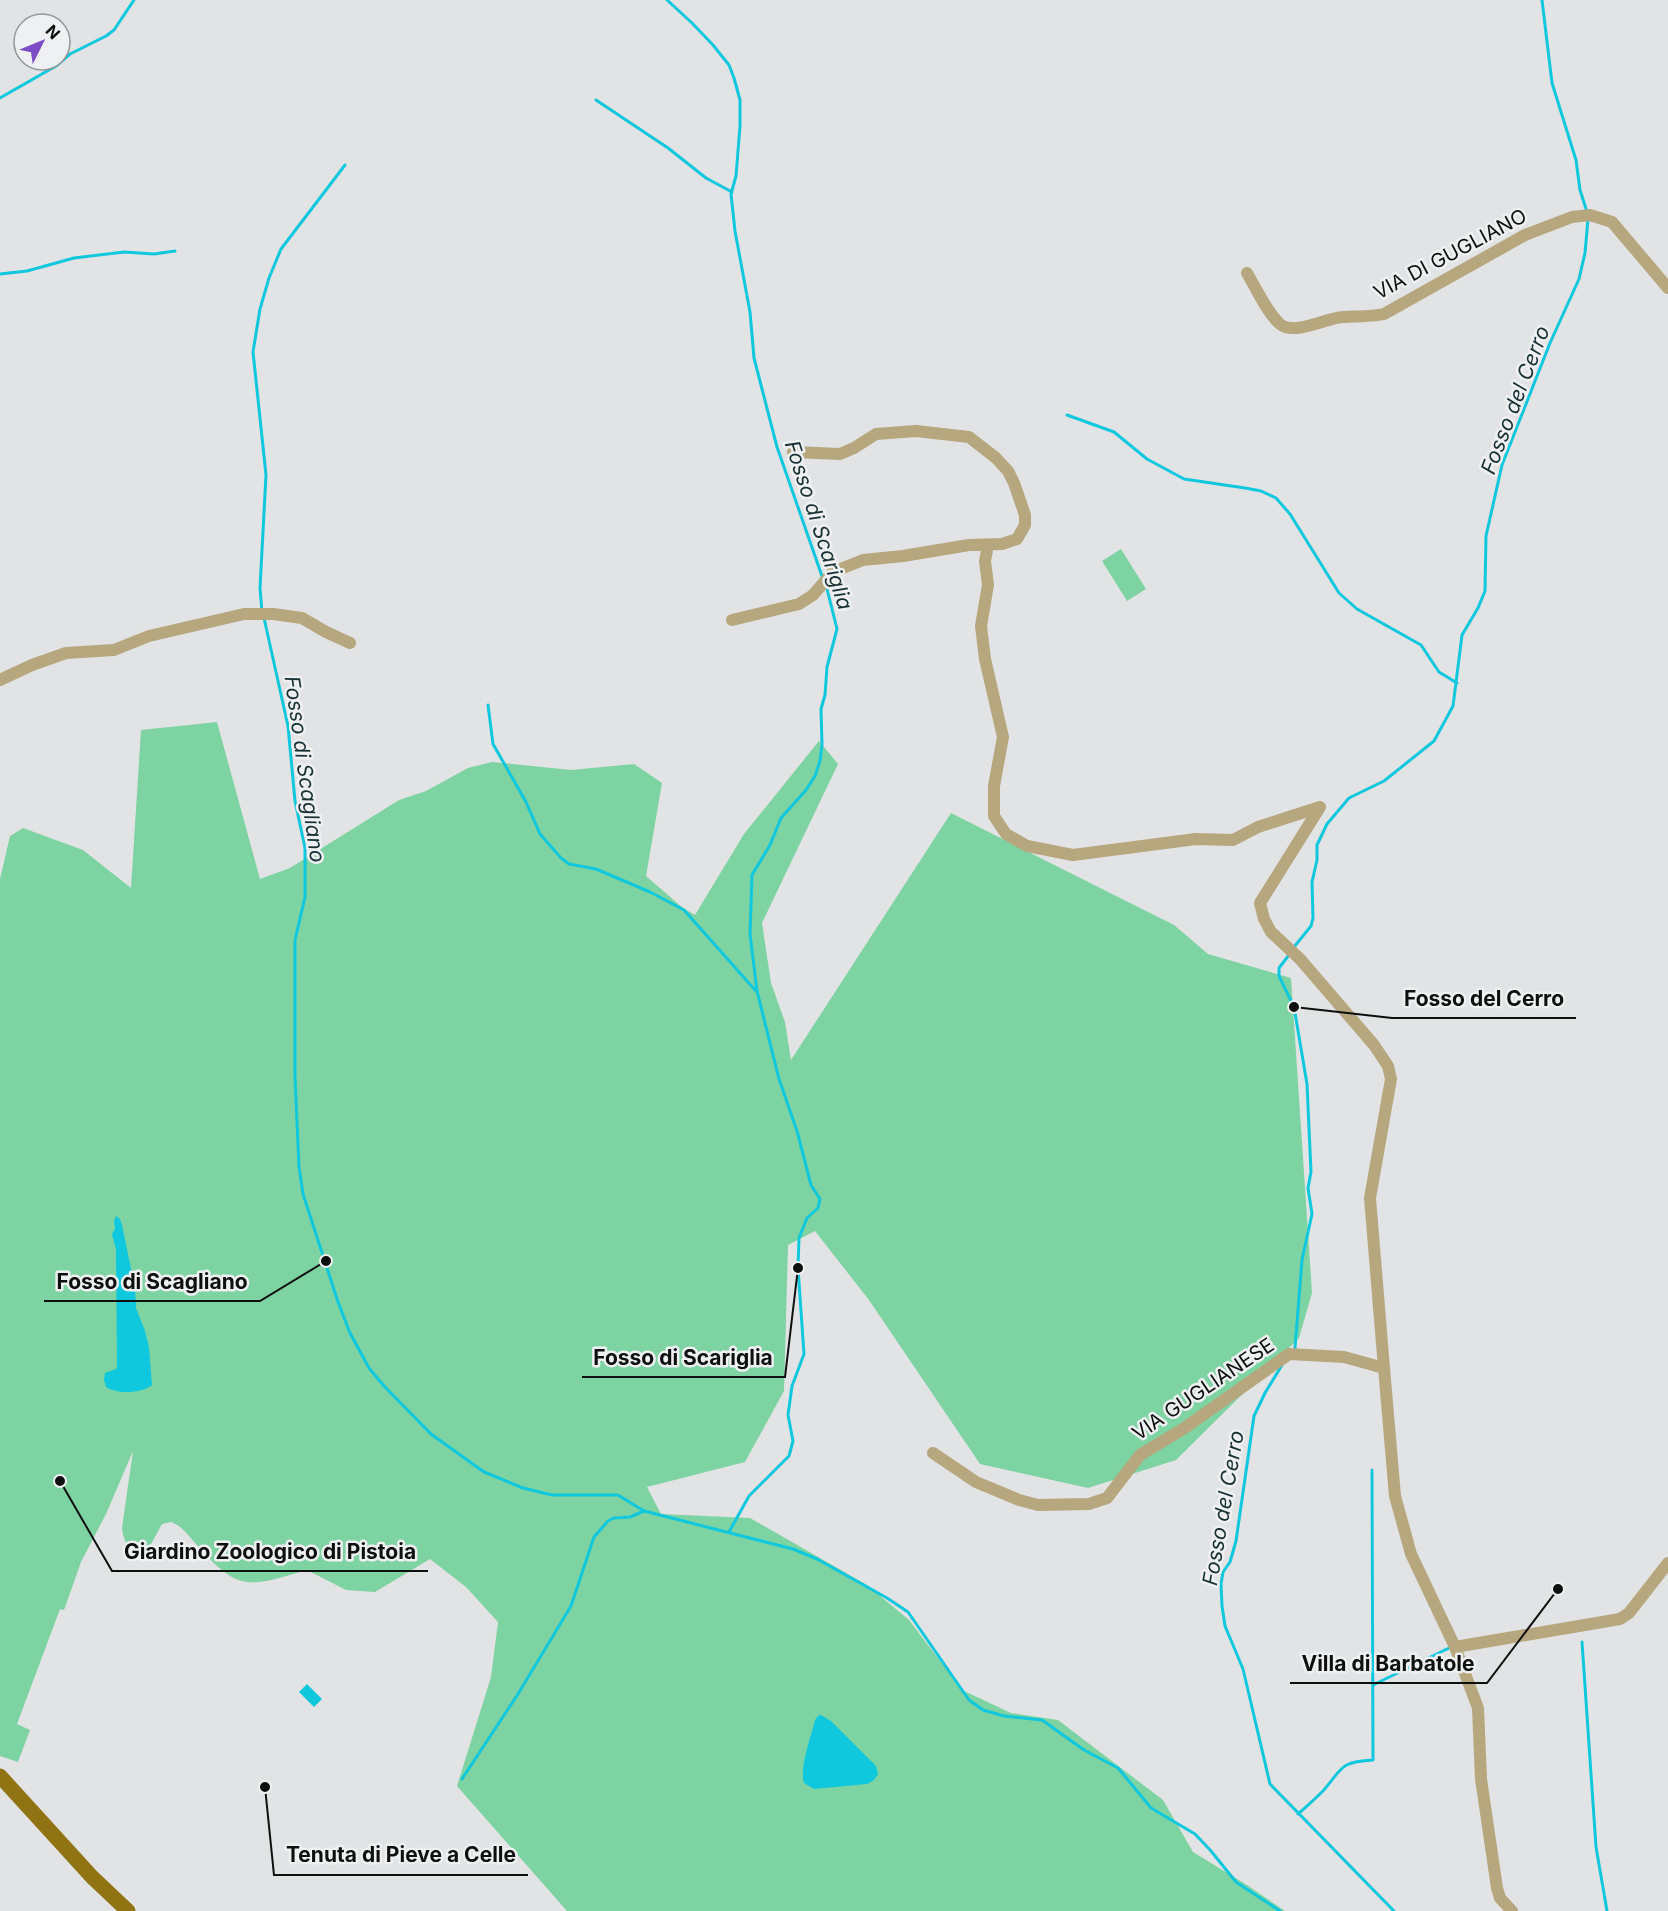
<svg xmlns="http://www.w3.org/2000/svg" width="1668" height="1911" viewBox="0 0 1668 1911" font-family="Inter,sans-serif">
	<style>
		.green { fill: #7ed3a2 }
		.water { fill: #0fc8de }
		.lines { fill: none; stroke-linecap: round; stroke-linejoin: round }
		.stream { stroke: #0fc8de; stroke-width: 3 }
		.minor { stroke: #b6a77e; stroke-width: 12 }
		.major { stroke: #907414; stroke-width: 15 }
		.labels { text-anchor: middle; dominant-baseline: central; stroke-width: 5; stroke-linejoin: round; paint-order: stroke }
		.street-label { font-size: 20px; fill: #0e0f0f; stroke: #eff0f1 }
		.water-label { font-size: 21px; font-style: italic; fill: #173135; stroke: #eff0f1 }
		.leader { fill: none; stroke: #0e0f0f; stroke-width: 2 }
		.callout-dot { fill: #0e0f0f; stroke: #eff0f1; stroke-width: 2 }
		.callout-label { font-size: 21px; text-anchor: middle; font-weight: bold; fill: #0e0f0f; stroke: #eff0f1; stroke-width: 5; stroke-linejoin: round; paint-order: stroke }
	</style>
	<rect width="100%" height="100%" fill="#e2e3e4"/>
	<!-- green -->
	<path class="green" d="M1121 549 1146 589 1127 601 1102 561Z
		M217 722 260 879 290 868 399 800 426 791 468 768 492 762 571 770 634 764 662 783 646 876 683 908 695 915 744 834 819 741 838 764 762 923 771 983 785 1022 791 1060 951 813 1174 925 1208 954 1291 978 1312 1293 1299 1338 1176 1460 1088 1488 980 1464 869 1300 815 1231 788 1245 784 1391 745 1462 647 1487 661 1514 750 1518 867 1585 909 1620 962 1690 1011 1713 1058 1720 1163 1800 1193 1852 1247 1885 1285 1911H567L457 1786 491 1677 498 1622 466 1587 430 1559 375 1592 346 1590 307 1570C248 1587 239 1593 196 1544 188 1535 182 1526 171 1522L162 1524 150 1546 138 1552C127 1547 123 1540 122 1528L133 1451 106 1514 81 1562 64 1610 60 1609 17 1724 30 1730 18 1762 0 1756V879L10 836 23 828 83 850 131 888 141 730Z"/>
	<!-- water -->
	<path class="water" d="M116 1216 120 1219 122 1225 135 1288 136 1308 145 1331 149 1347 152 1385C142 1394 116 1394 106 1387L104 1380 105 1373 116 1369 117 1366 116 1250 112 1234 115 1229 114 1221Z
		M307 1684 322 1699 314 1707 299 1692Z
		M821 1715 831 1721 876 1766 878 1774 874 1780 867 1784 814 1789 804 1783C799 1768 811 1737 815 1720L818 1716Z"/>
	<g class="lines">
		<!-- stream -->
		<path class="stream" d="M667 0 692 23 713 45 729 65 734 78 740 100V126L736 176 731 194 735 231 750 312 754 358 777 447 823 579
			M1542 0 1552 83 1576 160 1580 190 1587 212
			M0 98 56 66 70 54 106 36 114 30 134 0
			M596 100 668 148 706 178 732 192
			M0 274 27 271 74 258 124 252 154 254 175 251
			M1067 415 1114 432 1147 459 1184 479 1245 488 1261 491 1276 498 1290 514 1339 593 1357 609 1421 645 1439 672 1457 683
			M262 612 260 588 266 475 253 352 260 309 269 278 281 249 345 165
			M264 618 288 726 295 801 305 848V897L295 940V1077L299 1167 303 1194 338 1302 350 1333 369 1368 384 1386 431 1434 484 1472 523 1488 552 1495H618L644 1511 793 1549 817 1559 887 1598 908 1612 969 1700 983 1710 1004 1716 1042 1720 1084 1750 1118 1768 1151 1808 1195 1834 1211 1851 1236 1882 1280 1911
			M488 705 493 744 526 802 540 834 561 858 569 864 596 869 650 892 684 910 755 990
			M1294 947 1311 926 1313 918 1312 882 1317 860V845L1327 824 1349 798 1384 781 1434 741 1453 706 1462 635 1478 608 1485 591 1486 536 1502 465 1550 343 1579 279 1585 253 1588 219
			M1289 955 1279 968V976L1294 1007 1307 1084 1311 1172 1308 1188 1312 1214 1302 1260 1295 1348
			M1282 1365 1265 1393 1254 1416 1236 1541 1230 1562 1223 1572 1221 1584 1222 1606 1225 1626 1243 1669 1270 1784 1394 1911
			M729 1532 749 1496 789 1456 793 1441 788 1415 792 1386 804 1354 798 1268 799 1238 807 1218 818 1208 820 1199 811 1185 797 1131 779 1079 757 991 750 934 752 875 770 845 781 818 806 790 815 776 820 761 822 745 821 709 825 695 827 667 837 629 826 585
			M1582 1642 1596 1847 1607 1911
			M1373 1685 1449 1648
			M462 1779 518 1694 571 1606 594 1537 608 1521 614 1518 630 1517 644 1511
			M1298 1814C1306 1807 1315 1799 1323 1791 1343 1768 1339 1762 1373 1760L1372 1470"/>
		<!-- minor -->
		<path class="minor" d="M1247 273C1256 288 1267 313 1280 324 1294 336 1326 318 1343 317 1357 316 1370 317 1384 314L1525 235 1572 217 1590 215 1612 222 1668 288
			M988 545 985 561 988 585 981 626 985 659 1003 737 994 786V816L1006 834 1027 846 1073 855 1196 839 1233 840 1258 827 1320 807
			M732 620 799 604 813 595 833 572 863 560 903 556 969 545 1002 544 1017 539 1025 525V515L1014 483 1008 471 996 458 969 437 916 431 876 434 854 448 840 454 793 452
			M0 680 32 665 66 653 114 650 149 636 244 614H273L302 618 326 632 350 643
			M1320 807 1260 903 1264 919 1271 932 1300 959 1374 1045 1388 1066 1391 1079 1370 1198 1384 1368
			M933 1453 976 1482 1019 1500 1038 1505 1089 1504 1107 1498 1140 1455 1183 1429 1289 1354 1344 1357 1384 1368 1395 1496 1411 1554 1455 1647 1478 1708 1481 1779 1497 1888 1500 1898 1512 1911
			M1455 1647 1620 1619 1629 1613 1668 1563"/>
		<!-- major -->
		<path class="major" d="M0 1776 92 1877 128 1911"/>
	</g>
	<g class="labels">
		<!-- street labels -->
		<g class="street-label">
			<text transform="translate(1450 254) rotate(-28)">VIA DI GUGLIANO</text>
			<text transform="translate(1203 1389) rotate(-34)">VIA GUGLIANESE</text>
		</g>
		<!-- water labels -->
		<g class="water-label">
			<text transform="translate(1515 400) rotate(-69)">Fosso del Cerro</text>
			<text transform="translate(819 525) rotate(72)">Fosso di Scariglia</text>
			<text transform="translate(305 769) rotate(82)">Fosso di Scagliano</text>
			<text transform="translate(1223 1508) rotate(-80)">Fosso del Cerro</text>
		</g>
	</g>
	<!-- callouts -->
	<path class="leader" d="M1294 1007L1392 1018H1576M326 1261L260 1301H44M798 1268L785 1377H582M60 1481L112 1571H428M1558 1589L1487 1683H1290M265 1787L274 1875H528"/>
	<g class="callout-dot">
		<circle cx="1294" cy="1007" r="6"/>
		<circle cx="326" cy="1261" r="6"/>
		<circle cx="798" cy="1268" r="6"/>
		<circle cx="60" cy="1481" r="6"/>
		<circle cx="1558" cy="1589" r="6"/>
		<circle cx="265" cy="1787" r="6"/>
	</g>
	<g class="callout-label">
		<text x="1484" y="1006">Fosso del Cerro</text>
		<text x="152" y="1289">Fosso di Scagliano</text>
		<text x="683" y="1365">Fosso di Scariglia</text>
		<text x="270" y="1559">Giardino Zoologico di Pistoia</text>
		<text x="1388" y="1671">Villa di Barbatole</text>
		<text x="401" y="1862">Tenuta di Pieve a Celle</text>
	</g>
	<!-- north arrow -->
	<g transform="translate(42 42) rotate(47)"><circle r="28" fill="#eff0f1" stroke="#959697" stroke-width="1.5"/>
	<path d="M0-4.5L10 22L0 15L-10 22Z" fill="#7e4cc4"/>
	<text y="-9" font-size="16" font-weight="bold" text-anchor="middle" fill="#0e0f0f">N</text>
	</g>
</svg>
